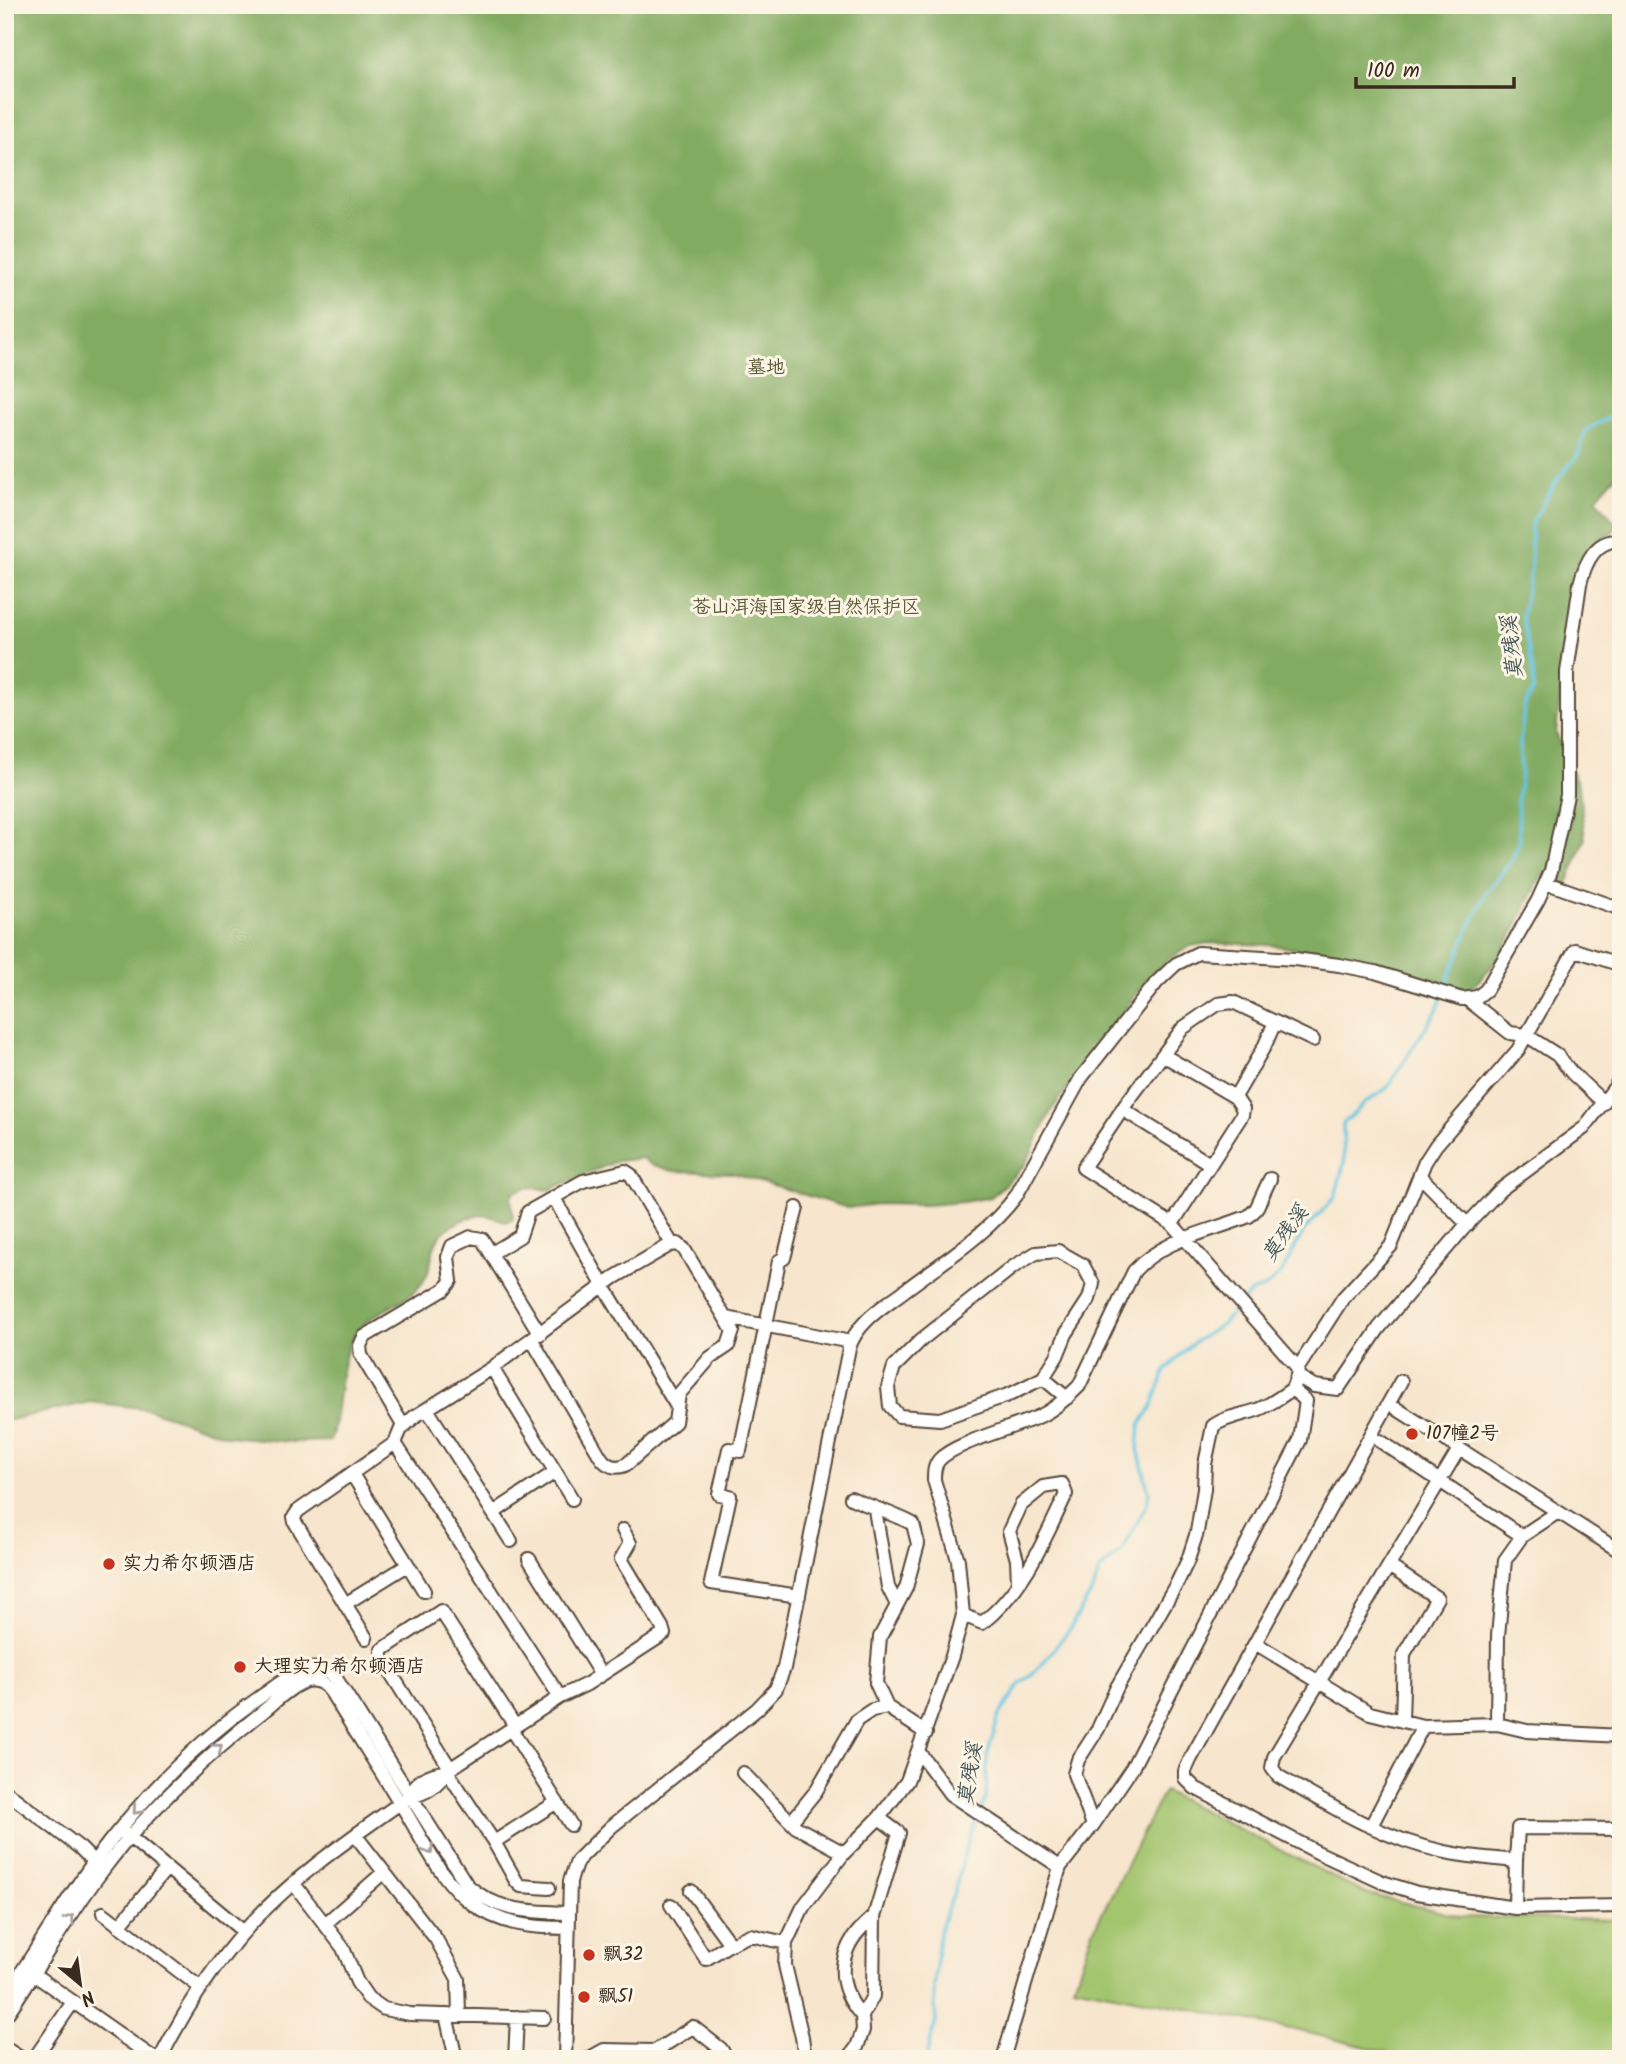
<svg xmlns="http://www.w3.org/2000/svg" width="1626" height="2064" viewBox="0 0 1626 2064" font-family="Kalam,'LXGW WenKai TC',sans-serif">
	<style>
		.green { fill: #a3c56e; stroke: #6f7846; stroke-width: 2 }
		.forest { fill: #82aa61; stroke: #5e6a40; stroke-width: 2 }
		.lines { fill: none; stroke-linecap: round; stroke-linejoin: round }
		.stream { stroke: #61c3df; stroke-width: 3.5 }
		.minor-casing { stroke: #574638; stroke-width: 16 }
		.minor { stroke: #fff; stroke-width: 12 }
		.oneway { stroke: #a79f9a }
		.poi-dot { fill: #c8321e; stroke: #fcf5e5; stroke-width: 2.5 }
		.labels { text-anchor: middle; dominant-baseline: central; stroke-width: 6; stroke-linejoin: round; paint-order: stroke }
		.park-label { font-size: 19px; fill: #5a5836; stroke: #fcf5e5 }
		.poi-label { font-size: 19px; fill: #3b2a1e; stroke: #fcf5e5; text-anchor: start }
		.water-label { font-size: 21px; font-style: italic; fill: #465858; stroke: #fcf5e5 }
	</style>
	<rect width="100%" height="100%" fill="#fcf5e5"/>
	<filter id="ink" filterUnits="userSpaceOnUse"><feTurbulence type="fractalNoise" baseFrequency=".0143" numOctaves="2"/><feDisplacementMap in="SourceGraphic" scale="14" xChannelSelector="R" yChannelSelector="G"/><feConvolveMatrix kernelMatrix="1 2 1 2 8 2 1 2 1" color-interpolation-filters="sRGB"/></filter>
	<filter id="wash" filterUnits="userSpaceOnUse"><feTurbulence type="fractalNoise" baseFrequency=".00686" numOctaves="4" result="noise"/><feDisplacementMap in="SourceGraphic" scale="28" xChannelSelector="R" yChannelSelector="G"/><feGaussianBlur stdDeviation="1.57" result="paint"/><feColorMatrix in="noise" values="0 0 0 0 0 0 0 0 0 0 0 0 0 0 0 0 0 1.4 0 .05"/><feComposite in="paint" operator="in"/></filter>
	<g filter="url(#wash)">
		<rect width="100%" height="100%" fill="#f7e5cd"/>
		<!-- green -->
		<path class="green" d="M1164 1791 1365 1893 1461 1917 1621 1920V2059H1400L1387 2052 1296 2030 1074 1986 1092 1933Z"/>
		<!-- forest -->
		<path class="forest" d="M5 5H1621V470L1596 498 1618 527 1585 553 1578 569 1569 621 1556 733 1579 788 1585 839 1567 884 1542 875C1523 911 1502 967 1467 990L1375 961 1271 945 1208 943 1191 946 1170 958 1146 980 1051 1111 1025 1165 991 1197 963 1202 926 1205 878 1204 848 1208 733 1173 673 1171 650 1164 643 1158 617 1161 549 1190 528 1187 513 1192 511 1198 513 1219 507 1222C486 1215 482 1211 461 1221 418 1240 443 1263 417 1289 396 1310 365 1312 351 1341 337 1369 341 1409 330 1441L292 1442 227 1436 148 1409 90 1402 5 1421Z"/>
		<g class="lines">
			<!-- stream -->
			<path class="stream" d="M1444 989 1467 933 1486 893 1512 860 1520 840 1517 802 1521 775 1520 745 1524 707 1534 689 1532 666 1522 616 1531 567V525L1557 480 1578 455 1586 430 1621 411
				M926 2059 936 2020 934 1991 939 1933 956 1886 967 1844 986 1798 987 1756 999 1716 1019 1686 1043 1663 1069 1630 1094 1588 1099 1571 1122 1551 1147 1504 1149 1493 1138 1449 1140 1425 1152 1407 1165 1371 1189 1346 1222 1324 1251 1292 1266 1287 1282 1272 1303 1232 1335 1197 1344 1163 1343 1124 1364 1104 1387 1088 1437 1010 1442 997"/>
		</g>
	</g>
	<g filter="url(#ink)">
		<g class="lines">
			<!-- minor casing -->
			<g class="minor-casing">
				<path id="minor" d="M1547 883 1621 909
					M1467 999 1510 1033 1526 1035 1557 1055 1572 1073 1604 1103
					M1163 1055 1235 1097 1265 1045 1275 1022
					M1122 1109 1210 1164
					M1420 1176 1468 1225
					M554 1198 603 1285 676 1405
					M797 1208 784 1258 779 1261 740 1451 729 1449 719 1494 730 1496 711 1583 799 1596
					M1172 1224 1242 1115 1243 1109 1235 1097
					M492 1253 520 1236 528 1212 583 1181 625 1171 631 1175 672 1244
					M726 1318 851 1342
					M492 1368 572 1499
					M1298 1368 1343 1298 1391 1246 1425 1162 1436 1145 1518 1050 1575 950 1621 965
					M1297 1376 1314 1386 1338 1389 1379 1328 1463 1229 1500 1190 1584 1128 1621 1079
					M1043 1378 1011 1394 940 1419 899 1416 890 1406 888 1387 894 1367 921 1340 1013 1267 1036 1253 1058 1251 1083 1265 1093 1284 1089 1299 1066 1334 1057 1356 1043 1378 1067 1398
					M1401 1381 1191 1758 1185 1771V1778L1195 1788 1317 1852 1382 1882 1417 1893 1515 1908 1621 1906
					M1292 1389 1297 1376 1298 1368 1172 1224 1083 1168 1128 1101 1183 1028 1218 1004 1233 1002 1313 1040
					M427 1409 511 1541
					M1397 1409 1621 1552
					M404 1427 361 1355 360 1346 364 1337 445 1289 451 1281 448 1257 452 1246 471 1237 482 1239 540 1334
					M1380 1441 1522 1536
					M395 1443 560 1697
					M1459 1449 1274 1757 1272 1768 1278 1776C1329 1805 1383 1839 1441 1851 1465 1857 1491 1858 1516 1861L1515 1908
					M352 1474 424 1591
					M851 1498C872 1508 893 1513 913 1524L918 1544 906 1588 880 1637 876 1683 887 1707
					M875 1510 888 1587 897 1605
					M1558 1512 1522 1536 1505 1560 1498 1636 1497 1724 1527 1731 1621 1736
					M493 1513 555 1472
					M529 1559 601 1675
					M1389 1566 1437 1598 1404 1654 1402 1721
					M345 1604 408 1565
					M963 1615 982 1623C1023 1591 1044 1541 1066 1494L1062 1484 1043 1487 1021 1505 1009 1531 1017 1560 1018 1582
					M366 1638 295 1522 294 1517 298 1511 395 1443 401 1429 414 1417 492 1368 615 1277 670 1245 678 1244 684 1249 733 1331 728 1346 710 1358 679 1394 675 1422 627 1464C616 1470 606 1466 600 1456L532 1340
					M1255 1643 1370 1713 1423 1726 1497 1724
					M511 1729 571 1825
					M918 1751 950 1794 1060 1867
					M450 1768 382 1659V1650L441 1611 515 1726
					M447 1771 494 1842 516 1881 521 1886 549 1888
					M445 1772C429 1773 414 1782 409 1797 425 1794 438 1786 445 1772L560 1697 587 1684 664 1634 662 1627 621 1559 630 1543 623 1530
					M743 1773 796 1827 844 1853
					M5 1791 80 1848 100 1868
					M791 1822 816 1791 857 1720 872 1710 887 1707 926 1733
					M1371 1826 1423 1726
					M126 1834 244 1932
					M356 1836 436 1939 458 1979 459 2015
					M494 1842 557 1802
					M1516 1861 1518 1828 1621 1829
					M294 1884 343 1948 357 1982 368 1998 384 2009 410 2014 544 2018
					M691 1891 730 1944 750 1935 786 1943
					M671 1905 706 1959 730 1944
					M103 1913 201 1988
					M325 1924 384 1872
					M119 1926 167 1868
					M29 1971 155 2059
					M5 1997C35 1953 62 1906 93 1863 140 1800 198 1740 263 1695 285 1680 314 1653 337 1680L467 1885C498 1913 529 1911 568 1913
					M446 2015 456 2059
					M862 2016C832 1982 838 1944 874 1917
					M5 2017C38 1969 67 1917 102 1871 147 1811 202 1760 260 1714 273 1704 288 1688 303 1682 315 1678 324 1682 331 1692 355 1732 381 1771 405 1811 424 1842 441 1881 471 1903 500 1925 533 1928 568 1928
					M5 2048 22 2059
					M34 2059 73 2002
					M160 2059C181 2017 206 1977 236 1941 282 1885 347 1840 406 1799
					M515 2059 517 2017
					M565 2059 570 1881 577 1861 611 1827 757 1709 776 1689 784 1668 849 1348C857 1322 883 1307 904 1291 942 1262 987 1235 1016 1196L1081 1078 1157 982 1176 964 1198 953 1295 959 1339 965 1375 972 1462 999 1477 997 1486 990 1538 900 1551 871 1567 795V672L1580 584C1585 563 1596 538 1621 541
					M588 2059 604 2050 655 2051
					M656 2059 655 2051 693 2027 721 2049 727 2059
					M805 2059 802 2037 785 1965 786 1943 803 1907 844 1853 879 1818 907 1781 952 1656 963 1615 958 1560 934 1480C934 1473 934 1466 939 1460 954 1443 1016 1427 1040 1416 1055 1409 1067 1398 1079 1386L1134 1271C1163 1239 1210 1232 1249 1216L1256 1209 1270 1179
					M848 2059 857 2047 863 2030 862 2016 873 1996 874 1917 899 1833 879 1818
					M1003 2059 1060 1867 1093 1825 1132 1768 1300 1440 1306 1401 1292 1389C1281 1397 1270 1405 1257 1410 1242 1415 1225 1417 1213 1426L1205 1464 1204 1489 1197 1532 1188 1560 1177 1583 1117 1687 1098 1729 1078 1760 1074 1774 1093 1825"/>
			</g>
			<!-- minor -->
			<use href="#minor" class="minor"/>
		</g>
		<!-- one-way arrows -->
		<defs><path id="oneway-chevron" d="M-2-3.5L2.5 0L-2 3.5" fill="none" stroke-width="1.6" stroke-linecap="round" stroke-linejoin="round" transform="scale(1.75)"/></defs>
		<g class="oneway">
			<use href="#oneway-chevron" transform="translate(218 1748) rotate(-39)"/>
			<use href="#oneway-chevron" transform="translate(137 1810) rotate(131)"/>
			<use href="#oneway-chevron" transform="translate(429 1850) rotate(58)"/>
			<use href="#oneway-chevron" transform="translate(70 1919) rotate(-56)"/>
		</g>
	</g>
	<!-- markers -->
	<g class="poi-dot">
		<circle cx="1412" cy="1434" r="7"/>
		<circle cx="109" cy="1564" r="7"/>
		<circle cx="240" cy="1667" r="7"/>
		<circle cx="589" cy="1955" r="7"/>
		<circle cx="584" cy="1997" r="7"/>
	</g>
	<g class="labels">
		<!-- park labels -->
		<g class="park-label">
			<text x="766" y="368">墓地</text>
			<text x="806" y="608">苍山洱海国家级自然保护区</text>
		</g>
		<!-- poi labels -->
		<g class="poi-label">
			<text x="1426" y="1434">107幢2号</text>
			<text x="123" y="1564">实力希尔顿酒店</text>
			<text x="254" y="1667">大理实力希尔顿酒店</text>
			<text x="603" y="1955">飘32</text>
			<text x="598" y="1997">飘51</text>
		</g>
		<!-- water labels -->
		<g class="water-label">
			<text transform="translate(1513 647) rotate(-96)">莫残溪</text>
			<text transform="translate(1286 1234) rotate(-54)">莫残溪</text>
			<text transform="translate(971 1774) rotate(-81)">莫残溪</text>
		</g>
	</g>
	<!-- margin -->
	<rect width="1626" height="2064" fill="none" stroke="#fcf5e5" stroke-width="28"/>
	<!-- north arrow -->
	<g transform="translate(80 1984) rotate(151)" stroke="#fcf5e5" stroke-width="5" paint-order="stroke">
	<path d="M0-5L12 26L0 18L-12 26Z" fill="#3b2a1e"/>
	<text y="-10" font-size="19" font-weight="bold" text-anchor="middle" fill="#3b2a1e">N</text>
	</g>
	<!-- scale -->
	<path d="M1356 77v10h158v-10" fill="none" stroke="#3b2a1e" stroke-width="3.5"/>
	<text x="1367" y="77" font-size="21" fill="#3b2a1e" stroke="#fcf5e5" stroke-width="5" paint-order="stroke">100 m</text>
</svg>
